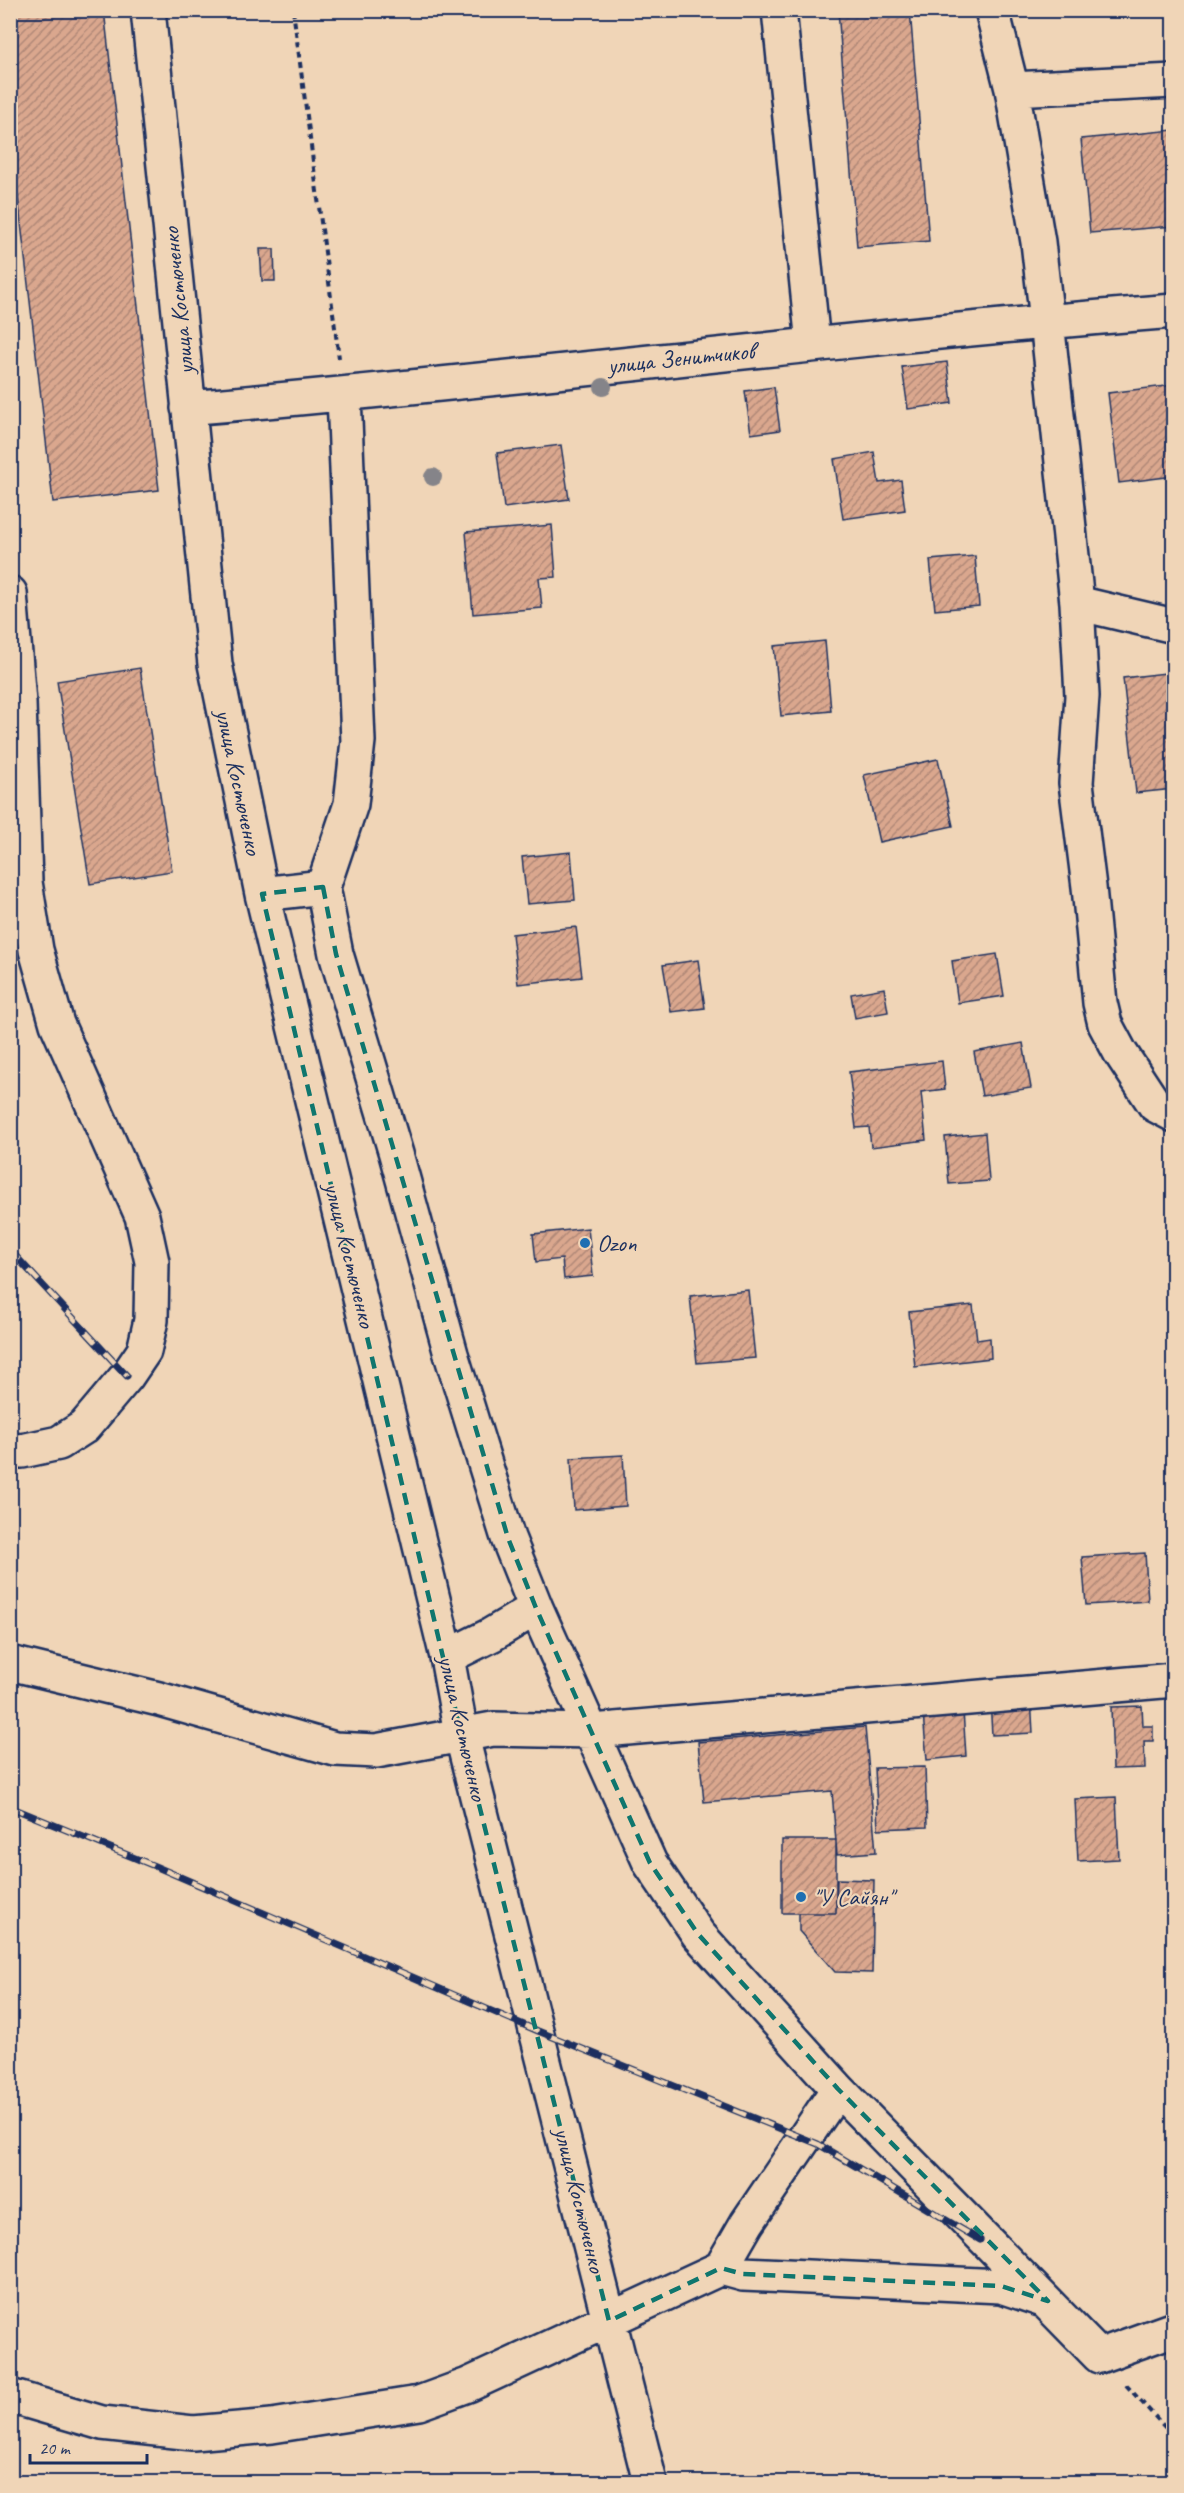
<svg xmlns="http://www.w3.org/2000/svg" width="1184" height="2493" viewBox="0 0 1184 2493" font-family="Caveat,sans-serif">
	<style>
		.building { fill: url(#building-hatch); stroke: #1b2f5e; stroke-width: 1.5 }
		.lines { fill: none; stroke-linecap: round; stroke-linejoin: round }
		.minor-casing { stroke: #1b2f5e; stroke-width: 38 }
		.path { stroke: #1b2f5e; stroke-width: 4; stroke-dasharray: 6 4.5; stroke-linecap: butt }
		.minor { stroke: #f0d5b7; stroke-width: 33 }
		.rail-casing { stroke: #1b2f5e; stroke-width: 7 }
		.rail { stroke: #f0d5b7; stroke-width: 4.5; stroke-dasharray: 14; stroke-linecap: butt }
		.tree { fill: #858489 }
		.marked { fill: none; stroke: #0f766e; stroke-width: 4.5; stroke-dasharray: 12 8; stroke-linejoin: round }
		.poi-dot { fill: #1f6fb2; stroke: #f0d5b7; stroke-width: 2 }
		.labels { text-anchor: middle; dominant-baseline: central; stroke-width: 4.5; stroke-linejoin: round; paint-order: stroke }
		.street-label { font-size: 24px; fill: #1b2f5e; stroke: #f0d5b7 }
		.poi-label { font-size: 24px; fill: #1b2f5e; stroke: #f0d5b7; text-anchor: start }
	</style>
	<defs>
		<pattern id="building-hatch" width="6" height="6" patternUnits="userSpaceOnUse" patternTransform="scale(1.5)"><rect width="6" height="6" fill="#daa78e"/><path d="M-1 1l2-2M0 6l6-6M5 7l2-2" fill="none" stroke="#b08877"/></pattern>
	</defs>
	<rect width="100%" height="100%" fill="#f0d5b7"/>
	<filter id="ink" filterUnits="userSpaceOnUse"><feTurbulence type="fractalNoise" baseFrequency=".0167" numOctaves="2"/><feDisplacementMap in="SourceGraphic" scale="12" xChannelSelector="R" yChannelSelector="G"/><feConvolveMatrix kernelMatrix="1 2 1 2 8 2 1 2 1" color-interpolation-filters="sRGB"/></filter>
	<g filter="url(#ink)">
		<!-- building -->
		<path class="building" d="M10 10H104L159 490 53 502 10 127Z
			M838 10H910L929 241 857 247Z
			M1174 130V226L1090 233 1081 139Z
			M260 249H274L275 281H262Z
			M947 362 952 403 908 409 902 367Z
			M1174 385V476L1119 483 1108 393Z
			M774 387 780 430 751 434 745 391Z
			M561 445 569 499 504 508 497 453Z
			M874 452 879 483 901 480 905 510 843 519 834 459Z
			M552 525 556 577 539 578 542 608 473 614 466 532Z
			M975 556 979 606 935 610 930 560Z
			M825 641 831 711 781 716 774 646Z
			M140 668 172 871 90 884 57 681Z
			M1174 672V789L1136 793 1123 678Z
			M938 759 953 826 879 842 864 775Z
			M571 852 575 900 527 904 522 857Z
			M576 927 582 977 518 984 512 934Z
			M997 954 1004 996 958 1003 952 961Z
			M698 960 705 1008 671 1012 663 965Z
			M884 988 888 1012 855 1018 851 994Z
			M1023 1043 1031 1088 982 1096 974 1052Z
			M942 1061 945 1089 921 1092 926 1140 871 1147 869 1127 856 1128 849 1072Z
			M985 1133 989 1181 949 1184 945 1137Z
			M588 1228 593 1276 564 1279 562 1259 536 1262 533 1234Z
			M748 1290 755 1358 697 1363 690 1296Z
			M973 1305 977 1340 990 1338 991 1358 915 1367 909 1312Z
			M623 1455 626 1506 574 1510 571 1458Z
			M1145 1553 1148 1601 1086 1605 1082 1557Z
			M1031 1697 1033 1733 992 1735 990 1699Z
			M1169 1703H1174V1731Z
			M1142 1706 1143 1726H1153V1741H1144L1145 1768 1113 1769 1111 1707Z
			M963 1711 966 1756 927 1760 923 1714Z
			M865 1727 876 1852 837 1855 832 1791 704 1802 698 1742Z
			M925 1767 927 1827 878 1829 875 1768Z
			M1116 1797 1119 1859 1078 1861 1075 1799Z
			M782 1840H836V1913H782Z
			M837 1879 874 1880 872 1973 835 1972 799 1931V1913H836Z"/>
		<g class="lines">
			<!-- minor casing -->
			<g class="minor-casing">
				<path id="minor" d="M148 10 215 664 262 894 447 1657 461 1733 650 2482
					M779 10 813 344
					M992 10 1012 89 1038 242 1047 321 1077 603 1082 696 1076 783 1089 887 1100 1003 1105 1024 1120 1052 1155 1105 1174 1115
					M1012 89 1174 81
					M344 395 358 741 351 804 323 887 336 954 396 1154 451 1354 508 1538 536 1608 650 1863 698 1934 838 2089 1099 2356 1174 2329
					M188 408C517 380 845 337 1174 311
					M10 593 19 703 25 882 36 950 57 1024 142 1216 152 1262 151 1320 144 1351 127 1376 84 1427 59 1443 22 1451 10 1450
					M1077 603 1174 626
					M262 894 323 887
					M447 1657 491 1635 536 1608
					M10 1663 159 1699 335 1749 376 1751 493 1729 593 1731 1174 1680
					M721 2268 743 2274 1001 2286 1043 2300
					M10 2396 102 2423 193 2433 272 2426 419 2403 468 2385 721 2268 747 2223 838 2089"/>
			</g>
			<!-- path -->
			<path class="path" d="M293 10 339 358
				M1126 2385 1174 2437"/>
			<!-- minor -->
			<use href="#minor" class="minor"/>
			<!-- rail casing -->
			<g class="rail-casing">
				<path id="rail" d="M10 1250 127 1376
					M10 1807 157 1867 538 2031 818 2144 980 2240"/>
			</g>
			<!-- rail -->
			<use href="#rail" class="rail"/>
		</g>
		<!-- trees -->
		<g class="tree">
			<circle cx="603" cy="387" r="9"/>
			<circle cx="433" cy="477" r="9"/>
		</g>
	</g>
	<!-- marked area -->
	<path class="marked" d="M323 887 336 954 508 1538 536 1608 650 1863 698 1934 838 2089 1048 2301 1001 2286 743 2274 721 2268 609 2321 461 1733 262 894Z"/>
	<!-- markers -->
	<g class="poi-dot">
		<circle cx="585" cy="1243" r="6"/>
		<circle cx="801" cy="1897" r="6"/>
	</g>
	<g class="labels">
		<!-- street labels -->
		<g class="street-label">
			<text transform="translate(178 301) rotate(-96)">улица Костюченко</text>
			<text transform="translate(681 358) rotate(-6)">улица Зенитчиков</text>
			<text transform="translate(239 782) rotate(78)">улица Костюченко</text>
			<text transform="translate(350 1255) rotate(76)">улица Костюченко</text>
			<text transform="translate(463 1728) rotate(77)">улица Костюченко</text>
			<text transform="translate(580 2200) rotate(76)">улица Костюченко</text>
		</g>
		<!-- poi labels -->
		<g class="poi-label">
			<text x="597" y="1243">Ozon</text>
			<text x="813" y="1897">"У Сайян"</text>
		</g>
	</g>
	<!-- margin -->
	<rect width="1184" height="2493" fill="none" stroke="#f0d5b7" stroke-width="36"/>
	<rect x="18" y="18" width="1148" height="2457" fill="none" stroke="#1b2f5e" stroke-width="2" filter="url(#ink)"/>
	<!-- scale -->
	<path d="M30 2454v9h117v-9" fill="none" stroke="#1b2f5e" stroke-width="3"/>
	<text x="39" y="2454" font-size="18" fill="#1b2f5e" stroke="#f0d5b7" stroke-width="4.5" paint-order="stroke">20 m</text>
</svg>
